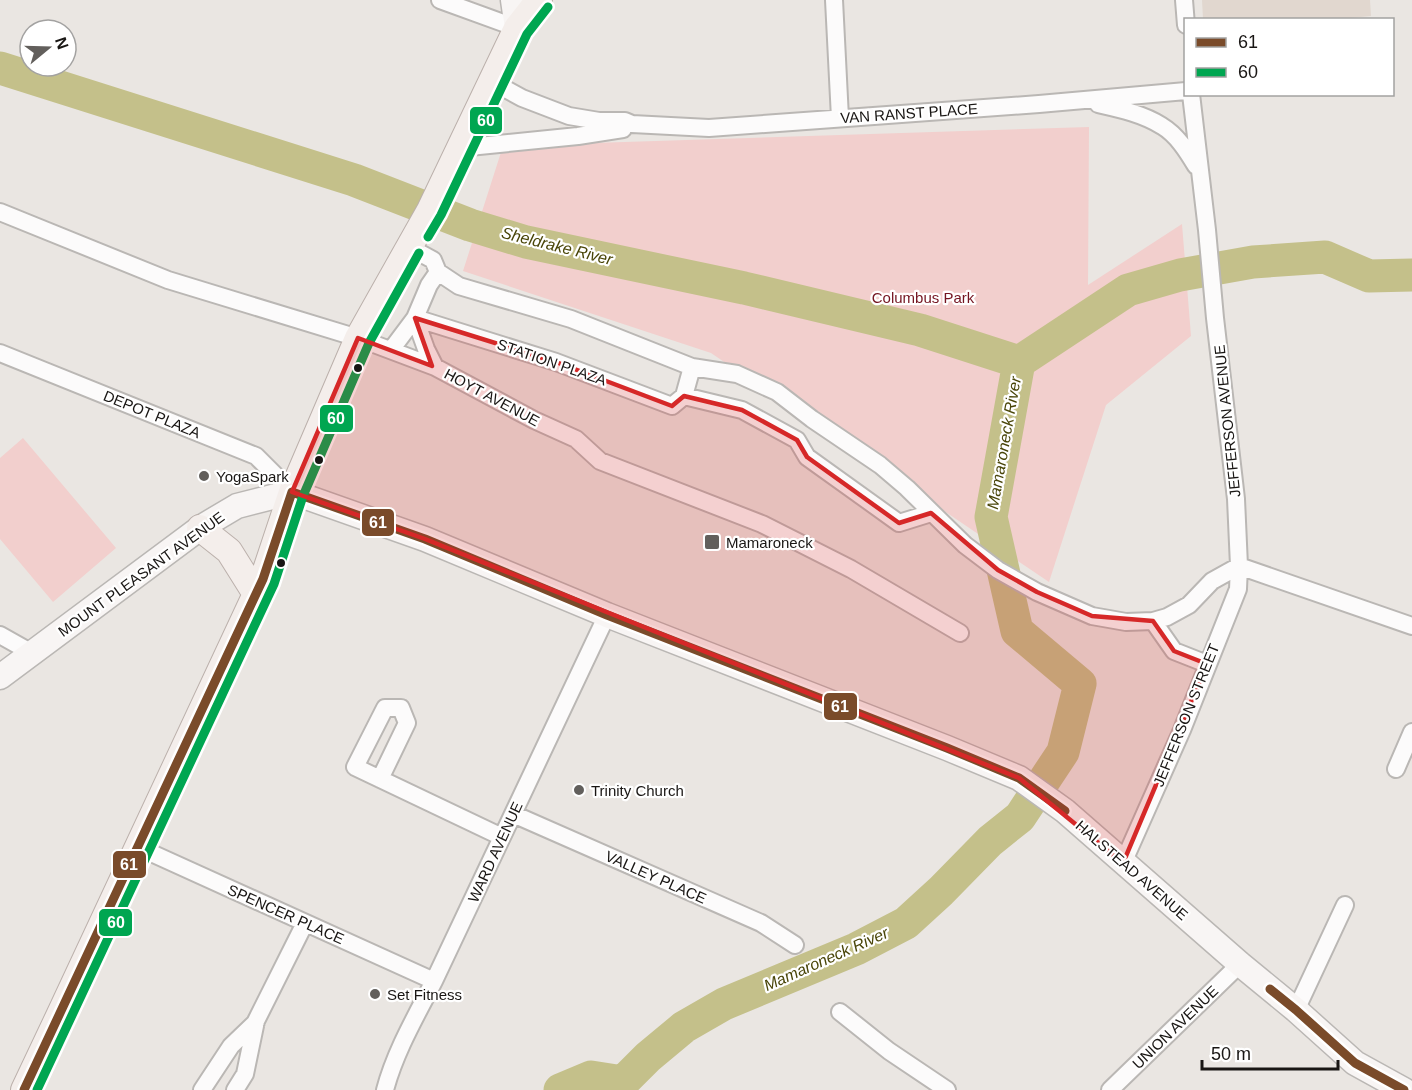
<svg xmlns="http://www.w3.org/2000/svg" width="1412" height="1090" viewBox="0 0 1412 1090" font-family="Arial,sans-serif">
	<style>
		.built { fill: #e1d7cf }
		.green { fill: #f2cfcd }
		.lines { fill: none; stroke-linecap: round; stroke-linejoin: round }
		.river { stroke: #c4c08a; stroke-width: 33 }
		.street-casing { stroke: #bab7b4; stroke-width: 20 }
		.secondary-casing { stroke: #bab7b4; stroke-width: 27 }
		.primary-casing { stroke: #bbb0ab; stroke-width: 28 }
		.street { stroke: #fcfbfb; stroke-width: 16 }
		.secondary { stroke: #f8f5f4; stroke-width: 24 }
		.primary { stroke: #f4eeeb; stroke-width: 26 }
		.bus-1-casing { stroke: #fff; stroke-width: 14 }
		.bus-2-casing { stroke: #fff; stroke-width: 14 }
		.bus-1 { stroke: #7a4b2a; stroke-width: 9 }
		.bus-2 { stroke: #00a651; stroke-width: 9 }
		.marked { fill: #d62828; fill-opacity: 0.2; stroke: #d62828; stroke-width: 4.5; stroke-linejoin: round }
		.bus-dot { fill: #191614; stroke: #fff; stroke-width: 2 }
		.poi-dot { fill: #625f5c; stroke: #fff; stroke-width: 2 }
		.labels { text-anchor: middle; dominant-baseline: central; stroke-width: 4.5; stroke-linejoin: round; paint-order: stroke }
		.street-label { font-size: 15px; fill: #191614; stroke: #fff }
		.park-label { font-size: 15px; fill: #741521; stroke: #fff }
		.poi-label { font-size: 15px; fill: #191614; stroke: #fff; text-anchor: start }
		.water-label { font-size: 16px; font-style: italic; fill: #494508; stroke: #fff }
		.line-badge { stroke: #fff; stroke-width: 2 }
		.badge-label { font-size: 16px; text-anchor: middle; font-weight: bold; fill: #fff }
	</style>
	<rect width="100%" height="100%" fill="#eae6e2"/>
	<!-- built -->
	<path class="built" d="M1202 0H1370L1371 16 1332 20 1203 19Z"/>
	<!-- green -->
	<path class="green" d="M1089 127 1088 285 1182 224 1191 336 1106 405 1049 582 711 353 463 271 503 146Z
		M23 438 116 548 53 602 0 539V458Z"/>
	<g class="lines">
		<!-- river -->
		<path class="river" d="M0 68 354 180 470 225 526 242 744 288 920 330 1019 362
			M560 1090 591 1077 623 1082 648 1057 684 1027 724 1004 856 949 906 923 941 891 990 841 1020 817 1063 752 1080 684 1017 631 991 517 1019 362 1128 290 1180 275 1253 262 1325 257 1369 276 1412 275"/>
		<!-- street casing -->
		<g class="street-casing">
			<path id="street" d="M440 0 517 28
				M834 0 840 118
				M1184 0 1186 25
				M491 81 522 98 569 116 599 121H625L632 124 709 128 1039 104 1186 91
				M1098 104C1120 109 1143 114 1162 126 1177 135 1187 151 1196 166
				M459 148 578 136 623 129
				M0 212 168 280 358 338 435 367 534 420 576 439 600 461 762 524 851 569 960 633
				M409 247 433 260 438 272 459 286 571 319 692 367 737 374 777 392 812 419 880 465 907 488 965 545 998 570 1037 592 1092 616 1126 622 1153 621 1167 617 1189 605 1212 581 1239 566
				M415 318 556 362 672 406 684 396 692 367
				M415 318 426 349 435 367
				M391 350 415 318 429 285 438 272
				M0 353 256 456 292 492
				M684 396 742 410 797 440 807 457 899 523 931 513
				M1239 566 1412 626
				M1153 621 1174 651 1207 664
				M0 635 32 653
				M1396 769 1412 732
				M380 779 407 723 401 708H385L355 767 502 837
				M513 814 761 923 795 945
				M138 847 434 981
				M1123 863 1182 730 1238 589 1239 566 1236 499 1215 318 1207 230 1191 94
				M1296 1010 1345 905
				M840 1012 889 1051 947 1090
				M202 1090 231 1046 256 1022
				M235 1090 245 1074 256 1021 305 923
				M385 1090C395 1052 416 1016 434 981L607 615
				M1110 1090 1240 964"/>
		</g>
		<!-- secondary casing -->
		<g class="secondary-casing">
			<path id="secondary" d="M513 0 517 28
				M0 677 200 528 237 506 292 492 425 539 607 615 947 748 1019 778 1065 811 1240 964 1296 1010 1355 1063 1404 1090"/>
		</g>
		<!-- primary casing -->
		<g class="primary-casing">
			<path id="primary" d="M200 528 229 551 256 594
				M24 1090 59 1016 263 579 292 492 358 338 430 210 517 28 539 0"/>
		</g>
		<!-- street -->
		<use href="#street" class="street"/>
		<!-- secondary -->
		<use href="#secondary" class="secondary"/>
		<!-- primary -->
		<use href="#primary" class="primary"/>
		<!-- bus-1 casing -->
		<g class="bus-1-casing">
			<path id="bus-1" d="M1270 989 1296 1010 1355 1063 1404 1090
				M24 1090 263 579 292 492 425 539 607 615 947 748 1019 778 1065 811"/>
		</g>
		<!-- bus-2 casing -->
		<g class="bus-2-casing">
			<path id="bus-2" d="M428 237 441 215 527 34 548 7
				M37 1090 274 584 303 496 369 343 419 253"/>
		</g>
		<!-- bus-1 -->
		<use href="#bus-1" class="bus-1"/>
		<!-- bus-2 -->
		<use href="#bus-2" class="bus-2"/>
	</g>
	<!-- marked area -->
	<path class="marked" d="M415 318 556 362 672 406 684 396 742 410 797 440 807 457 899 523 931 513 998 570 1037 592 1092 616 1153 621 1174 651 1207 664 1123 863 1019 778 425 539 292 492 358 338 432 366Z"/>
	<!-- markers -->
	<g class="bus-dot">
		<circle cx="358" cy="368" r="5"/>
		<circle cx="319" cy="460" r="5"/>
		<circle cx="281" cy="563" r="5"/>
	</g>
	<g class="poi-dot">
		<circle cx="204" cy="476" r="6"/>
		<rect x="704" y="534" width="16" height="16" rx="3"/>
		<circle cx="579" cy="790" r="6"/>
		<circle cx="375" cy="994" r="6"/>
	</g>
	<g class="labels">
		<!-- street labels -->
		<g class="street-label">
			<text transform="translate(909 113) rotate(-4)">VAN RANST PLACE</text>
			<text transform="translate(552 362) rotate(19)">STATION PLAZA</text>
			<text transform="translate(492 397) rotate(28)">HOYT AVENUE</text>
			<text transform="translate(152 414) rotate(22)">DEPOT PLAZA</text>
			<text transform="translate(1227 421) rotate(-96)">JEFFERSON AVENUE</text>
			<text transform="translate(141 574) rotate(-36)">MOUNT PLEASANT AVENUE</text>
			<text transform="translate(1186 715) rotate(-68)">JEFFERSON STREET</text>
			<text transform="translate(495 852) rotate(-65)">WARD AVENUE</text>
			<text transform="translate(1132 870) rotate(41)">HALSTEAD AVENUE</text>
			<text transform="translate(656 877) rotate(24)">VALLEY PLACE</text>
			<text transform="translate(286 914) rotate(24)">SPENCER PLACE</text>
			<text transform="translate(1175 1027) rotate(-44)">UNION AVENUE</text>
		</g>
		<!-- park labels -->
		<g class="park-label">
			<text x="923" y="297">Columbus Park</text>
		</g>
		<!-- poi labels -->
		<g class="poi-label">
			<text x="216" y="476">YogaSpark</text>
			<text x="726" y="542">Mamaroneck</text>
			<text x="591" y="790">Trinity Church</text>
			<text x="387" y="994">Set Fitness</text>
		</g>
		<!-- water labels -->
		<g class="water-label">
			<text transform="translate(557 246) rotate(14)">Sheldrake River</text>
			<text transform="translate(1004 443) rotate(-80)">Mamaroneck River</text>
			<text transform="translate(826 959) rotate(-24)">Mamaroneck River</text>
		</g>
	</g>
	<g class="line-badge">
		<rect x="469" y="106" width="34" height="29" rx="6" fill="#00a651"/>
		<rect x="319" y="404" width="35" height="29" rx="6" fill="#00a651"/>
		<rect x="361" y="508" width="34" height="29" rx="6" fill="#7a4b2a"/>
		<rect x="823" y="692" width="35" height="29" rx="6" fill="#7a4b2a"/>
		<rect x="112" y="850" width="35" height="29" rx="6" fill="#7a4b2a"/>
		<rect x="98" y="908" width="35" height="29" rx="6" fill="#00a651"/>
	</g>
	<g class="badge-label">
		<text x="486" y="126">60</text>
		<text x="336" y="424">60</text>
		<text x="378" y="528">61</text>
		<text x="840" y="712">61</text>
		<text x="129" y="870">61</text>
		<text x="116" y="928">60</text>
	</g>
	<!-- legend -->
	<rect x="1184" y="18" width="210" height="78" fill="#ffffff" stroke="#a3a2a1" stroke-width="1.5"/>
	<rect x="1196" y="38" width="30" height="9" fill="#7a4b2a" stroke="#a3a2a1" stroke-width="1.5"/>
	<text x="1238" y="48" font-size="18" fill="#191614">61</text>
	<rect x="1196" y="68" width="30" height="9" fill="#00a651" stroke="#a3a2a1" stroke-width="1.5"/>
	<text x="1238" y="78" font-size="18" fill="#191614">60</text>
	<!-- north arrow -->
	<g transform="translate(48 48) rotate(71)"><circle r="28" fill="#ffffff" stroke="#a3a2a1" stroke-width="1.5"/>
	<path d="M0-4.5L10 22L0 15L-10 22Z" fill="#625f5c"/>
	<text y="-9" font-size="16" font-weight="bold" text-anchor="middle" fill="#191614">N</text>
	</g>
	<!-- scale -->
	<path d="M1202 1060v9h136v-9" fill="none" stroke="#191614" stroke-width="3"/>
	<text x="1211" y="1060" font-size="18" fill="#191614" stroke="#ffffff" stroke-width="4.5" paint-order="stroke">50 m</text>
</svg>
